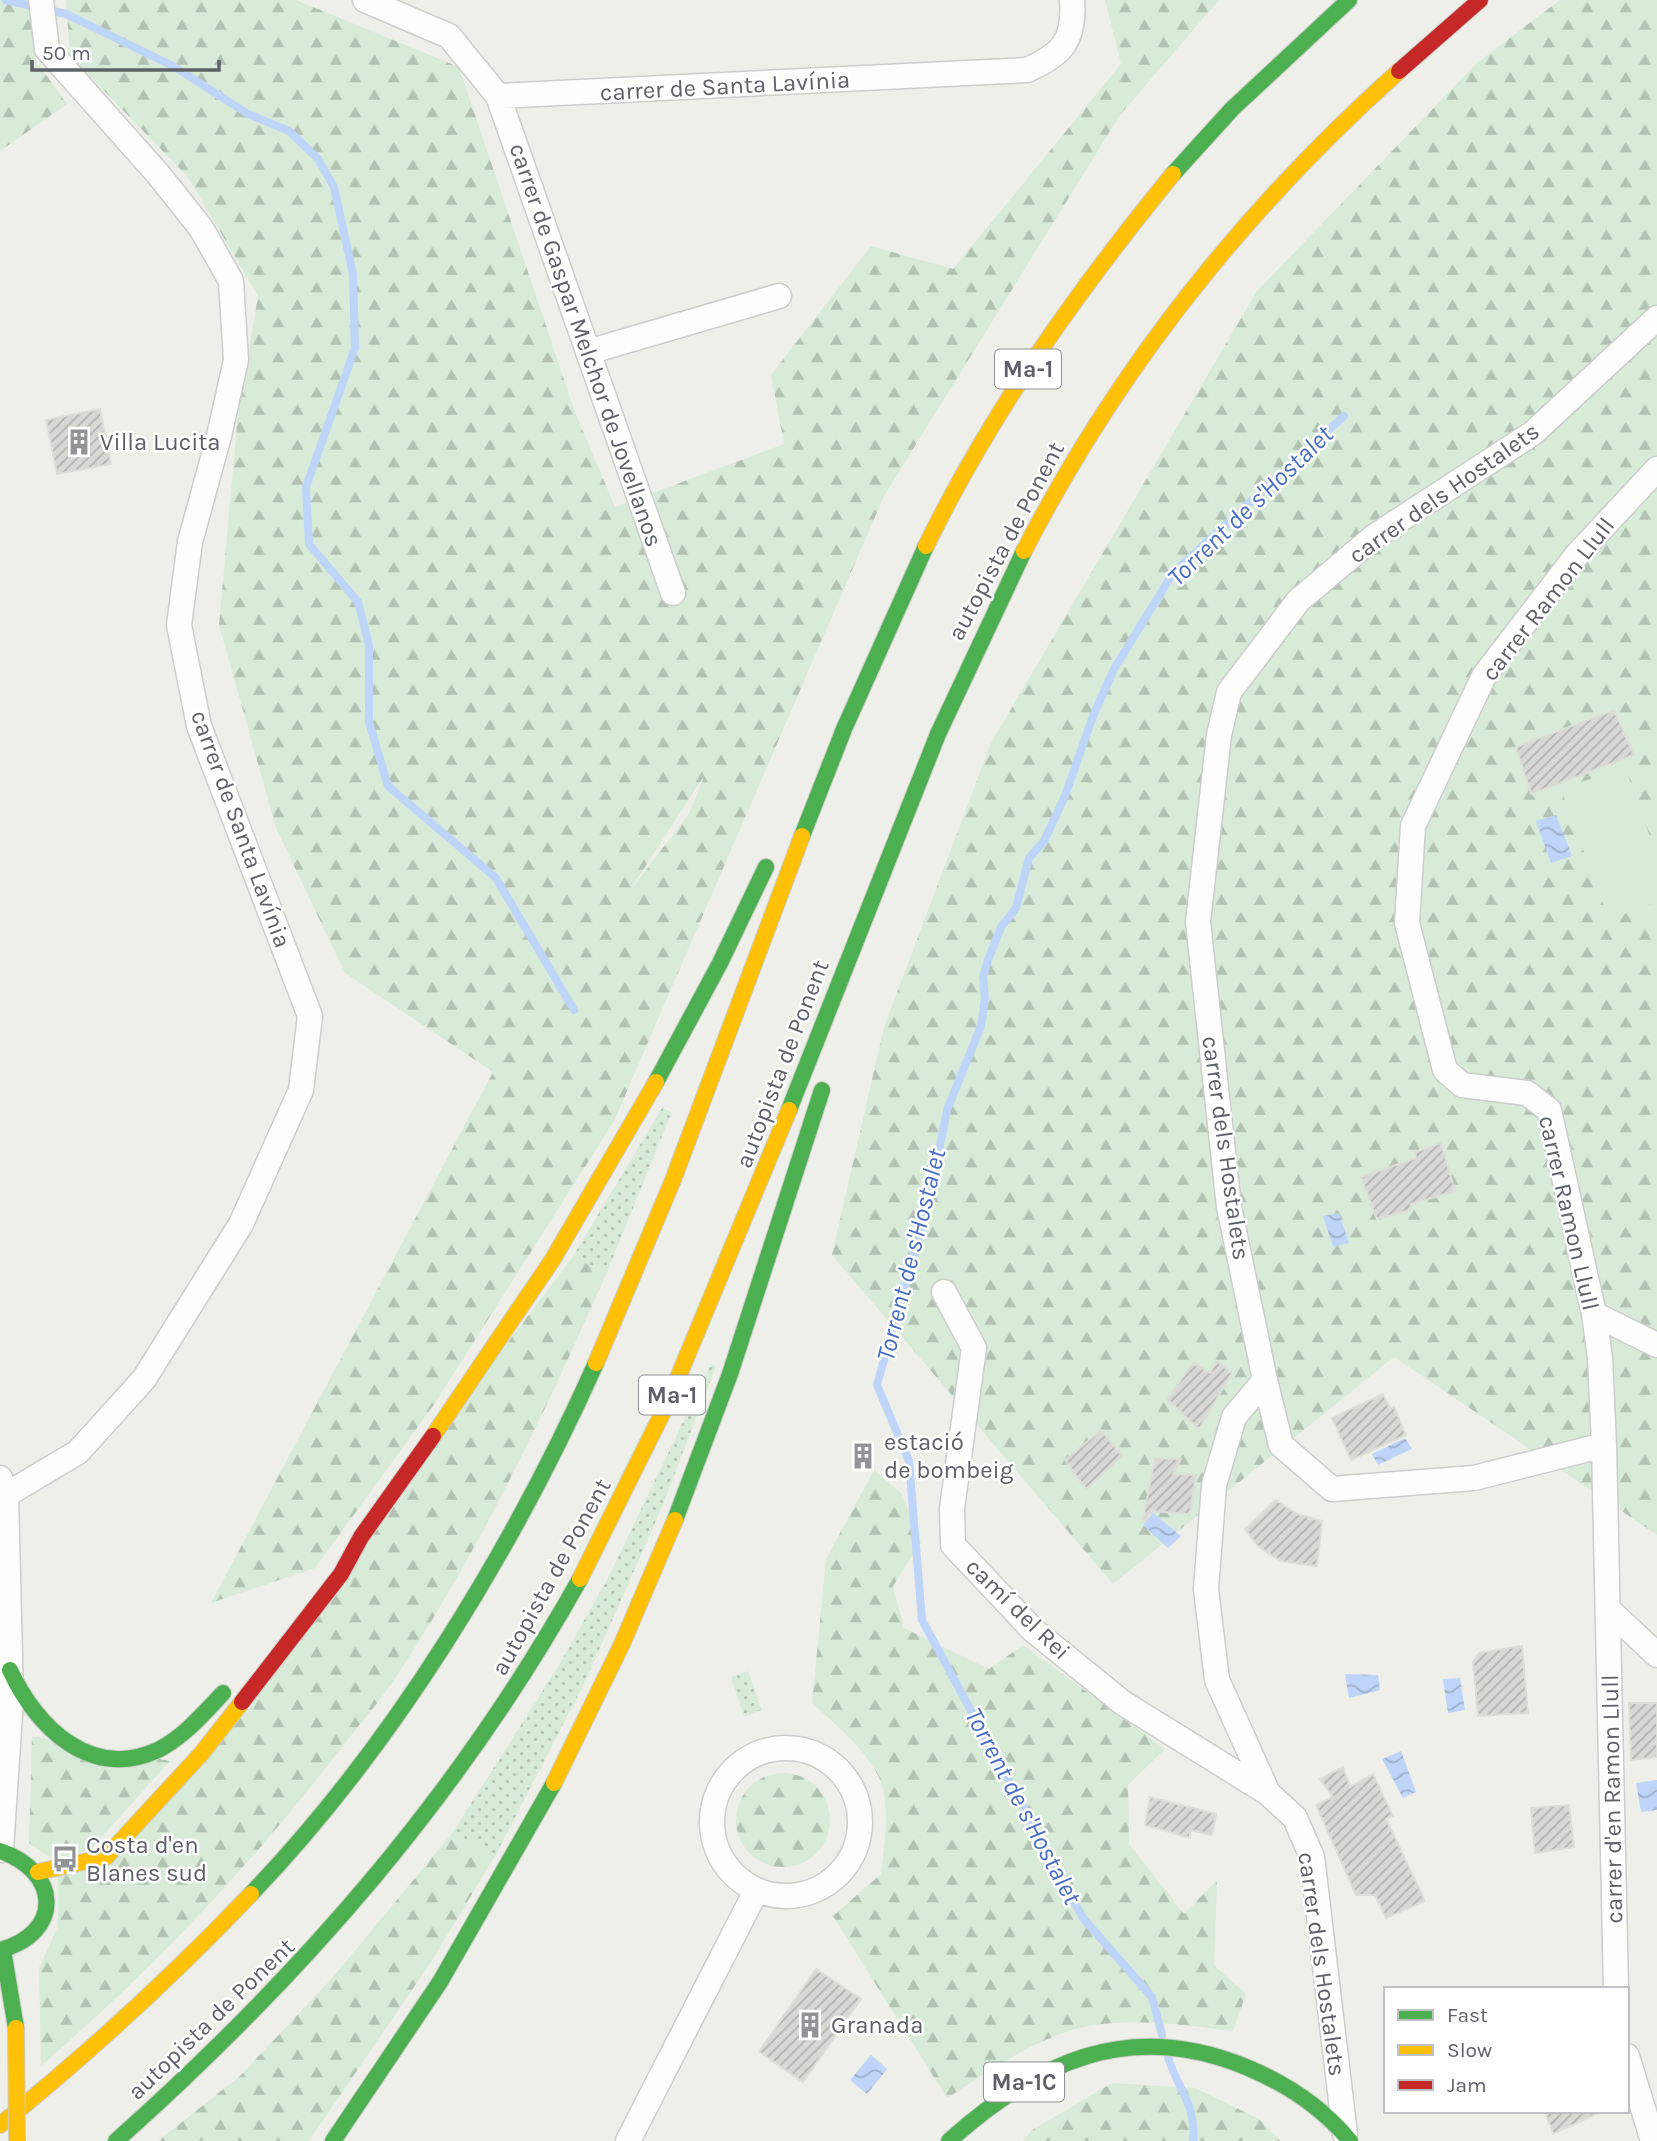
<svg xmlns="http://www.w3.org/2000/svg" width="1657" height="2141" viewBox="0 0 1657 2141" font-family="Karla,sans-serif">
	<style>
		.green { fill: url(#green-dots) }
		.forest { fill: url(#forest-firs); fill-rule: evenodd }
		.pitch { fill: #d7ebd8 }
		.water { fill: url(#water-waves) }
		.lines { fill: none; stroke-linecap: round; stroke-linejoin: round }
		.stream { stroke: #bed4f8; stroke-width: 8 }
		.building { fill: url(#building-hatch); stroke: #deded8; stroke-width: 2 }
		.street-casing { stroke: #cccdcc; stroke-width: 27 }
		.fast-casing { stroke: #cccccb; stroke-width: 18 }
		.slow-casing { stroke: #cccccb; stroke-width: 18 }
		.jam-casing { stroke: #cccccb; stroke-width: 18 }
		.street { stroke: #fdfdfc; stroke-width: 24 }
		.fast { stroke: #4caf50; stroke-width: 16 }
		.slow { stroke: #ffc107; stroke-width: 16 }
		.jam { stroke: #c62828; stroke-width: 16 }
		.slow-bridge-casing { stroke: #cccccb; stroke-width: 18; stroke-linecap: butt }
		.slow-bridge { stroke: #ffc107; stroke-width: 16 }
		.labels { text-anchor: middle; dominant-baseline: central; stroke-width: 5; stroke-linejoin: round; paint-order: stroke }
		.shield { fill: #fff; stroke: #8f9095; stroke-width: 2 }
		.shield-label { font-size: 23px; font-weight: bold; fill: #5f6168 }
		.street-label { font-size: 24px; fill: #5f6168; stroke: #fff }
		.poi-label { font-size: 24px; fill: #5f6168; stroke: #fff; text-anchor: start }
		.water-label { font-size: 26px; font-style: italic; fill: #486dc6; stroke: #fff }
	</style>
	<defs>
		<pattern id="green-dots" width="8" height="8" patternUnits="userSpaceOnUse" patternTransform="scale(1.75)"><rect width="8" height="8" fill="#d7ebd8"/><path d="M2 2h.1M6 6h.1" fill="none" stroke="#b2c2b3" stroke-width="1.8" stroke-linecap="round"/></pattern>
		<pattern id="forest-firs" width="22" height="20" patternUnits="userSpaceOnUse" patternTransform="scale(1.75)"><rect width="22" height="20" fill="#d7ebd8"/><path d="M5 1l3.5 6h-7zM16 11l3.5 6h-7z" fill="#b2c2b3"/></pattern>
		<pattern id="water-waves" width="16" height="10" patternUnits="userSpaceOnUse" patternTransform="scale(1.75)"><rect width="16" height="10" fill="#bed4f8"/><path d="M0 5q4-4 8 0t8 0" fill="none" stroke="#9eafcd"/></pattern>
		<pattern id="building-hatch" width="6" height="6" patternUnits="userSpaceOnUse" patternTransform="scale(1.75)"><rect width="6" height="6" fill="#d8d8d4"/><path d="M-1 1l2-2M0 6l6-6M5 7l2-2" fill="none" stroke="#b2b3b0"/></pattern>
	</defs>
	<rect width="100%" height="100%" fill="#efefe9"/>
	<!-- green -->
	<path class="green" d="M662 1108 672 1112 607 1272 572 1258Z
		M711 1364 716 1366 662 1507 585 1682 495 1856 453 1832 559 1665 608 1578Z
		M748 1671 762 1710 744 1716 731 1677Z"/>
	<!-- forest -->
	<path class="forest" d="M0 0H31L36 61 67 104 0 151Z
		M66 0H296L459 67 575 412 615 507 784 444 771 375 871 246 953 269 1121 64 1105 0H1219L1120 115 884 496 614 1121 433 1406 315 1568 211 1603 493 1072 345 973 276 828 219 625 238 414 258 296 188 177 70 56ZM704 776 689 814 632 888V887Z
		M1560 0H1657V1535L1394 1357 1113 1584 832 1255 884 1027 991 743 1257 291 1477 63Z
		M572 1258 607 1272C545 1413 479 1552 394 1680 375 1708 352 1733 332 1760 243 1874 150 1971 41 2066L39 1968 58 1926V1876L109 1866Z
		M874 1470 902 1494 921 1542 893 1586 904 1628 989 1669 1023 1645 1165 1749 1128 1785 1129 1844 1184 1914 1217 1880 1214 1965 1246 1994 1233 2031C1181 2025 1120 2015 1069 2031 1025 2045 985 2074 947 2098L833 1916 881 1874C884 1846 890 1813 882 1786 873 1755 835 1724 812 1703L826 1559Z
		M32 1736 170 1761 90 1850 52 1859 29 1843Z
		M736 1820a47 47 0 1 1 94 0a47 47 0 1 1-94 0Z
		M453 1832 495 1856 431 1962 309 2141H158L240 2076 333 1977Z
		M1112 2083 1195 2088 1259 2119 1280 2141H1023L1032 2130Z"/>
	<!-- pitch -->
	<path class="pitch" d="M1625 767 1657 856V902L1609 920 1561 789Z"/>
	<!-- water -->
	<path class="water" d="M1556 815 1572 856 1551 863 1536 821Z
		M1339 1213 1349 1243 1333 1247 1323 1216Z
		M1405 1438 1412 1449 1378 1465 1372 1454Z
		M1153 1513 1181 1536 1168 1548 1143 1525Z
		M1345 1674 1378 1675 1380 1690 1349 1698Z
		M1460 1678 1465 1710 1448 1713 1443 1679Z
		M1401 1751 1416 1792 1403 1798 1382 1759Z
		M1657 1780V1810L1641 1812 1636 1783Z
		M871 2055 887 2069 867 2094 850 2080Z"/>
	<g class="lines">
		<!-- stream -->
		<path class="stream" d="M6 0 66 14 173 66 248 114 289 131 318 159 334 187 353 274 355 348 306 487 309 544 358 602 369 645V722L388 786 496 878 574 1010
			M1162 2035 1152 1997 1083 1918 922 1620 909 1461 877 1385 930 1196 947 1110 981 1026 985 998 983 977 988 960 1001 927 1016 908 1029 858 1044 841 1065 796 1093 716 1114 669 1173 573 1344 416
			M1168 2057C1177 2088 1197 2105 1193 2141"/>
	</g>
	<!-- building -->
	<path class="building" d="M100 409 111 464 57 474 46 420Z
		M1614 710 1634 755 1531 794 1516 747Z
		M1441 1143 1455 1191 1411 1204 1410 1210 1377 1219 1361 1177 1416 1158 1415 1152Z
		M1216 1361 1232 1373 1199 1429 1167 1399 1193 1363 1210 1373Z
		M1383 1394 1390 1409 1394 1407 1406 1435 1351 1460 1332 1418Z
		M1101 1430 1122 1456 1086 1489 1065 1460Z
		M1155 1458 1181 1459 1173 1474 1196 1475 1190 1514 1152 1511 1146 1520 1143 1519Z
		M1276 1500 1297 1514 1322 1521 1317 1566 1281 1561 1259 1547 1245 1529Z
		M1522 1646 1528 1713 1478 1716 1473 1662 1479 1653Z
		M1629 1703H1657V1757L1631 1760Z
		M1343 1767 1350 1787 1373 1774 1393 1816 1386 1819 1425 1901 1386 1918 1375 1895H1356L1316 1805 1333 1797 1320 1779Z
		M1150 1797 1216 1814 1212 1835 1190 1830V1838L1145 1825Z
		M1569 1805 1574 1847 1535 1853 1531 1808Z
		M816 1969 861 1999 803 2082 759 2052Z
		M1545 2111H1603L1553 2134Z"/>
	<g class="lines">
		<!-- street casing -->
		<g class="street-casing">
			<path id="street" d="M365 0 449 36 498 96 1027 70C1063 54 1075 40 1072 0
				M498 96 673 593
				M588 352 779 296
				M944 1292 974 1348 952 1508 953 1545 1033 1630 1123 1703 1268 1793
				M1594 1314 1657 1345
				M1265 1380 1281 1445 1332 1489 1474 1478 1604 1445
				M0 1478 6 1495 11 1698 1 1850
				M6 1495 78 1452 144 1379 241 1224 301 1090 310 1016 199 726 179 625 190 542 219 436 236 360 231 281 201 228 158 174 47 49 41 0
				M1609 1610 1657 1655
				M712 1822a74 74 0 1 1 148 0a74 74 0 1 1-148 0Z
				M1616 1989 1604 1445 1600 1358 1594 1314 1549 1110 1527 1093 1462 1085 1445 1070 1407 923 1413 826 1484 676 1576 556 1657 469
				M1627 2056 1653 2141
				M1345 2134 1312 1857 1295 1818 1268 1793 1217 1680 1206 1589 1214 1485 1234 1417 1265 1380 1229 1207 1198 922 1219 735 1229 692 1298 601 1375 536 1533 433 1657 318
				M628 2141 756 1891"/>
		</g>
		<!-- fast casing -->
		<g class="fast-casing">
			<path id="fast" d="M1173 174 1232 109 1349 0
				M802 836 844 729 926 546
				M656 1082 720 963 766 867
				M789 1110 938 734 1024 551
				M675 1520 730 1374 822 1090
				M10 1670C36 1727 91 1781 158 1750 184 1737 204 1713 223 1693
				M0 1851C60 1871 64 1933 0 1950
				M251 1894C393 1746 513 1549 596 1363
				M3 1950 16 2028
				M116 2141C302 1975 458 1797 580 1579
				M333 2141 440 1982 554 1783
				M949 2141C1038 2061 1129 2019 1246 2067 1287 2084 1322 2107 1350 2141"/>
		</g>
		<!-- slow casing -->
		<g class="slow-casing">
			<path id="slow" d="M926 546C992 411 1078 290 1173 174
				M1024 551C1118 368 1246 208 1399 71
				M596 1363 673 1180 802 836
				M433 1436 553 1259 656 1082
				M580 1579 667 1404 789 1110
				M554 1783 622 1644 675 1520
				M38 1872 106 1857 201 1754 242 1702
				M0 2125C89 2053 172 1977 251 1894"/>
		</g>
		<!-- jam casing -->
		<g class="jam-casing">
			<path id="jam" d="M1399 71 1480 0
				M242 1702 341 1574 361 1537 433 1436"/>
		</g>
		<!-- street -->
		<use href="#street" class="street"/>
		<!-- fast -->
		<use href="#fast" class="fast"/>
		<!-- slow -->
		<use href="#slow" class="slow"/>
		<!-- jam -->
		<use href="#jam" class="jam"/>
		<!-- slow-bridge casing -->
		<g class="slow-bridge-casing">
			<path id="slow-bridge" d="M16 2028 17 2141"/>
		</g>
		<!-- slow-bridge -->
		<use href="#slow-bridge" class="slow-bridge"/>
	</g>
	<!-- icons -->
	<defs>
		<g id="building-bare" transform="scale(2.1)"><path d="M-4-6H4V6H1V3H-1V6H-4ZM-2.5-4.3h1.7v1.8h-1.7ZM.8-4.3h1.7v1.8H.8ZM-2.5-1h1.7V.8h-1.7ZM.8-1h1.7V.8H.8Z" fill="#919395" stroke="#fff" stroke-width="2.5" paint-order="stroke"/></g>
		<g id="bus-bare" transform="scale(2.1)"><path d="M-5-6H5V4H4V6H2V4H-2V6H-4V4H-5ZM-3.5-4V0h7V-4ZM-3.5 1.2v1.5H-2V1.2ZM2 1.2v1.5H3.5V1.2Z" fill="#919395" stroke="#fff" stroke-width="2.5" paint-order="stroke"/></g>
	</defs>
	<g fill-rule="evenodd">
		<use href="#building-bare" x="79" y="442"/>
		<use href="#building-bare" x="863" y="1456"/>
		<use href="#bus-bare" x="65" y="1859"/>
		<use href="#building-bare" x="810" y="2025"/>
	</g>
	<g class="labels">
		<!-- shield labels -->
		<g class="shield">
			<rect x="995" y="349.5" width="66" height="39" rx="5"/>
			<rect x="639" y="1375.5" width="66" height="39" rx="5"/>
			<rect x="984" y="2062.5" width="80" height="39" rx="5"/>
		</g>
		<g class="shield-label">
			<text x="1028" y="369">Ma-1</text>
			<text x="672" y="1395">Ma-1</text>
			<text x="1024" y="2082">Ma-1C</text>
		</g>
		<!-- street labels -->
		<g class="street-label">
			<text transform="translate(725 86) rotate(-3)">carrer de Santa Lavínia</text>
			<text transform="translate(586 345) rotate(71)">carrer de Gaspar Melchor de Jovellanos</text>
			<text transform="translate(1444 493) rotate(-35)">carrer dels Hostalets</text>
			<text transform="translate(1006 541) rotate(-62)">autopista de Ponent</text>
			<text transform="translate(1548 599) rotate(-52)">carrer Ramon Llull</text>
			<text transform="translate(241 829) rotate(70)">carrer de Santa Lavínia</text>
			<text transform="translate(782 1064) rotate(-69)">autopista de Ponent</text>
			<text transform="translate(1226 1148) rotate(82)">carrer dels Hostalets</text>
			<text transform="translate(1569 1213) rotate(77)">carrer Ramon Llull</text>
			<text transform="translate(551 1577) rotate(-61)">autopista de Ponent</text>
			<text transform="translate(1018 1609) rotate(44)">camí del Rei</text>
			<text transform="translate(1612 1799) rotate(-91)">carrer d'en Ramon Llull</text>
			<text transform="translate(1322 1964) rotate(82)">carrer dels Hostalets</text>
			<text transform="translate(211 2019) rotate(-44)">autopista de Ponent</text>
		</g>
		<!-- poi labels -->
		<g class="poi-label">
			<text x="100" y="442">Villa Lucita</text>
			<text x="884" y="1442">estació<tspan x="884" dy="28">de bombeig</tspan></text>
			<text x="86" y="1845">Costa d'en<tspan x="86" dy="28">Blanes sud</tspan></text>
			<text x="831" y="2025">Granada</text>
		</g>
		<!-- water labels -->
		<g class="water-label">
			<text transform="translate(1250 506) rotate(-44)">Torrent de s'Hostalet</text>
			<text transform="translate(911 1255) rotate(-76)">Torrent de s'Hostalet</text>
			<text transform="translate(1023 1806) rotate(62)">Torrent de s'Hostalet</text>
		</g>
	</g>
	<!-- legend -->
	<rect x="1384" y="1987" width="245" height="126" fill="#ffffff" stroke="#bfc0c3" stroke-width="2"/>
	<rect x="1398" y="2010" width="35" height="10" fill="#4caf50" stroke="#bfc0c3" stroke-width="2"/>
	<text x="1447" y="2022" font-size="21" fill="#5f6168">Fast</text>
	<rect x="1398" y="2045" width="35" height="10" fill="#ffc107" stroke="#bfc0c3" stroke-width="2"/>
	<text x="1447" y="2057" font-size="21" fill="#5f6168">Slow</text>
	<rect x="1398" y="2080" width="35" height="10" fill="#c62828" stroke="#bfc0c3" stroke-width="2"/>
	<text x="1447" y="2092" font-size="21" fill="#5f6168">Jam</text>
	<!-- scale -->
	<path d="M32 60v10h187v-10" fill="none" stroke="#5f6168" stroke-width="3.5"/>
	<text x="42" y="60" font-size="21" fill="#5f6168" stroke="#ffffff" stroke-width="5" paint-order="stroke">50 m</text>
</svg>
